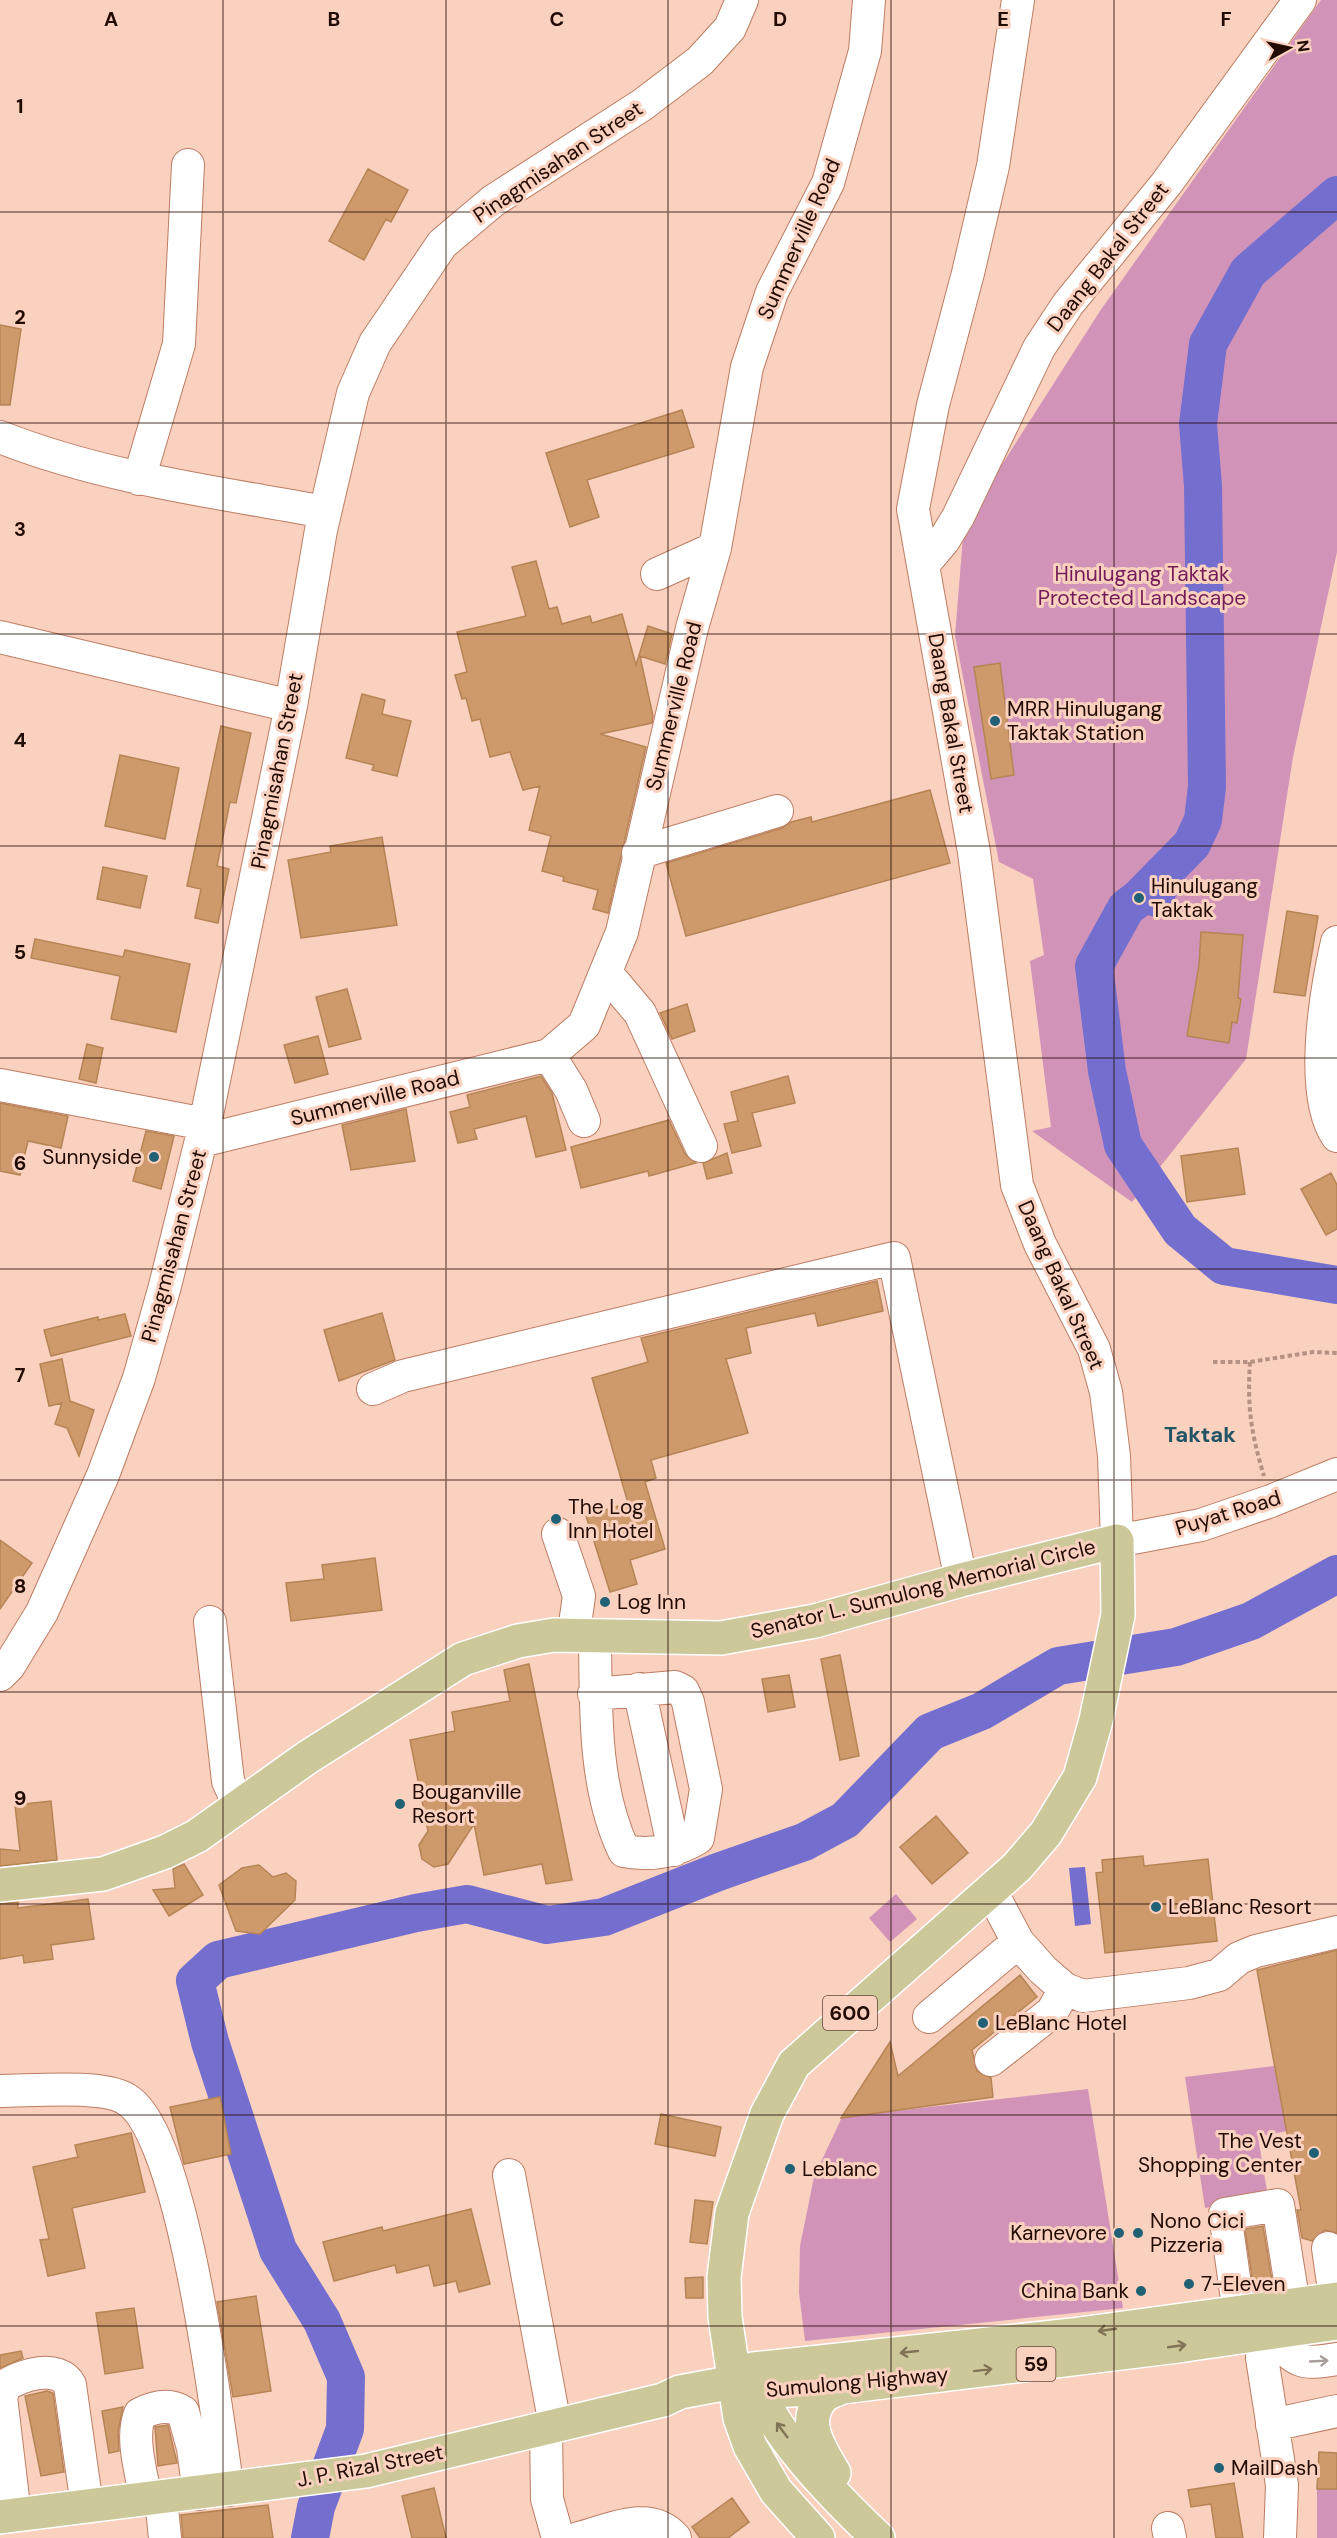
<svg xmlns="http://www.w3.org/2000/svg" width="1337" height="2538" viewBox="0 0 1337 2538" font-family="'DM Sans',sans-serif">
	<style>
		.green { fill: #d194b8 }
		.water { fill: #746fcf }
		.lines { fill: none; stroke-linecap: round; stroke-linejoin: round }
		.river { stroke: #746fcf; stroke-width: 38 }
		.building { fill: #ce9a6b; stroke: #b68455; stroke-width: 1.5 }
		.minor-casing { stroke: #bd7d63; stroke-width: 34 }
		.major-casing { stroke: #fff; stroke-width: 36 }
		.path { stroke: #b59183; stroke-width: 4; stroke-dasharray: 4.5 3; stroke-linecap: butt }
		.minor { stroke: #fff; stroke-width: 32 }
		.major { stroke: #cdc89a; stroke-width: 33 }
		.oneway { stroke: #807356 }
		.oneway2 { stroke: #a79d9a }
		.grid { fill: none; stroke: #220b03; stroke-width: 1.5; stroke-opacity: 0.55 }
		.poi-dot { fill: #206175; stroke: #fad0bf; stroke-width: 2 }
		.labels { text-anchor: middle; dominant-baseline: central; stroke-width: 6; stroke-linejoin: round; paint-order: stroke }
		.shield { fill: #fad0bf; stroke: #63463b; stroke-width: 1.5 }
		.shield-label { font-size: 20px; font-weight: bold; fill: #220b03 }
		.street-label { font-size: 21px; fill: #220b03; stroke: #fad0bf }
		.park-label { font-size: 21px; fill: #741c59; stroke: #fad0bf }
		.poi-label { font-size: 21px; fill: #220b03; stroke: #fad0bf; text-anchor: start }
		.neighbourhood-label { font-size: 22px; font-weight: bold; fill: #205363; stroke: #fad0bf }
		.grid-label { font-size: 20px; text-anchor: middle; font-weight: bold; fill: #220b03; stroke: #fad0bf; stroke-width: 6; stroke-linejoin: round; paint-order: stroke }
	</style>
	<rect width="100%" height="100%" fill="#fad0bf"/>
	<!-- green -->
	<path class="green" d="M1321 0H1337V552L1293 757 1246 1059 1132 1202 1032 1131 1051 1127 1030 961 1044 955 1033 879 999 862 955 636 964 524 1100 311Z
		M896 1894 917 1919 890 1942 869 1918Z
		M1274 2066 1287 2131 1258 2137 1268 2197 1205 2208 1185 2077Z
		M1088 2089 1123 2308 805 2341 799 2293 800 2246 814 2177 842 2117Z
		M1317 2489H1337V2538H1317Z"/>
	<!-- water -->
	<path class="water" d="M1207 787 1212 824 1174 900 1154 917 1126 908 1115 894 1138 880 1148 866 1169 855 1182 842 1197 817Z
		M1085 1867 1091 1924 1075 1926 1069 1868Z"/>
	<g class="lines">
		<!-- river -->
		<path class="river" d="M1337 195 1248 272 1208 344 1198 424 1203 486 1207 787 1203 820 1192 844 1139 898 1126 908 1094 966 1107 1071 1123 1145 1180 1230 1224 1266 1337 1285
			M310 2538 316 2507 345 2429 346 2377 322 2321 278 2250 210 2042 195 1981 218 1960 416 1913 467 1904 547 1925 604 1917 718 1872 804 1842 845 1820 930 1732 982 1711 1058 1666 1176 1647 1251 1621 1337 1574"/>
	</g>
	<!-- building -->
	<path class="building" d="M368 169 408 190 391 222 386 219 364 260 329 241Z
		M0 325 21 329 10 405H0Z
		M682 410 694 447 587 480 599 517 570 527 546 453Z
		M536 561 549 609 557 607 562 624 590 616 592 623 622 614 636 665 648 626 672 634 665 664 640 656 653 716 652 723 600 734 646 747 608 913 593 909 598 890 563 881 564 877 542 871 551 836 529 830 540 786 523 790 510 752 490 757 480 719 472 721 466 698 462 699 455 675 467 672 457 632 526 616 512 567Z
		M1000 663 1014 775 991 779 974 667Z
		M362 694 385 700 382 714 411 721 397 776 372 770 374 765 346 758Z
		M221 726 251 733 236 803 230 802 217 866 229 869 218 923 195 918 201 889 187 886Z
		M120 755 179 768 165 839 105 826Z
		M930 790 950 863 686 936 666 863 782 828 791 822 811 817 812 822Z
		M382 837 397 925 301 938 288 860 331 852 330 846Z
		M103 867 147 876 140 908 97 899Z
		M1287 911 1318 916 1305 996 1274 992Z
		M1201 932 1243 935 1238 998 1241 999 1237 1023 1232 1022 1229 1043 1187 1036 1199 965Z
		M35 939 123 957 125 950 190 964 176 1032 111 1019 120 976 31 958Z
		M347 989 361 1039 329 1047 316 997Z
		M687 1004 695 1031 672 1039 660 1013Z
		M318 1036 328 1074 295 1083 284 1045Z
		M87 1044 103 1048 96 1083 79 1079Z
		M541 1076 552 1093 566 1150 536 1157 526 1116 474 1129 477 1139 458 1143 450 1112 470 1107 467 1095Z
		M788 1076 795 1103 752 1113 761 1146 732 1153 724 1124 738 1121 731 1092Z
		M0 1103 68 1116 61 1148 28 1141 20 1175 0 1171Z
		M406 1109 415 1161 351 1170 342 1125Z
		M669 1120 685 1154 696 1163 649 1176 648 1171 581 1188 571 1147Z
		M146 1131 174 1136 161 1189 133 1181Z
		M1238 1148 1245 1194 1187 1202 1181 1156Z
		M727 1153 732 1173 707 1179 703 1163Z
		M1331 1173 1337 1185V1229L1326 1235 1301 1189Z
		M877 1281 883 1311 818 1326 815 1313 746 1328 751 1353 726 1359 748 1433 651 1460 656 1478 645 1482 665 1549 630 1560 637 1584 610 1592 586 1516 628 1503 592 1378 648 1362 641 1338Z
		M382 1313 395 1360 339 1381 324 1330Z
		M125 1314 131 1336 51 1356 44 1330 98 1317V1320Z
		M62 1359 70 1401 94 1410 79 1456 67 1428 55 1424 62 1403 49 1406 40 1364Z
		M0 1540 32 1563 0 1609Z
		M375 1558 382 1610 291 1621 286 1583 324 1579 322 1565Z
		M840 1655 859 1756 840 1760 821 1659Z
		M529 1664 572 1880 546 1884 542 1864 484 1875 474 1824 448 1864 434 1867 422 1859 419 1845 428 1831 410 1740 455 1731 452 1712 510 1701 504 1670Z
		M789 1675 795 1707 768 1712 762 1679Z
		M51 1801 57 1860 0 1866V1849L20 1851 15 1805Z
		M936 1816 968 1853 932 1884 900 1847Z
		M1143 1856 1144 1866 1208 1859 1217 1941 1105 1953 1096 1873 1103 1872 1102 1860Z
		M184 1864 203 1895 169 1916 153 1890 175 1888 173 1869Z
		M259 1865 273 1877 286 1873 296 1881 295 1900 260 1934 236 1931 219 1885 242 1868Z
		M88 1899 94 1939 51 1945 53 1959 24 1963 23 1955 0 1959V1903L18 1902V1908Z
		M1337 1950V2233L1325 2230 1312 2241 1302 2238 1297 2210H1301L1257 1970Z
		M1020 1975 1037 1997 972 2050 977 2071 991 2078 993 2097 841 2118 890 2042 898 2076Z
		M220 2097 231 2154 184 2164 170 2107Z
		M661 2114 721 2127 715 2156 655 2144Z
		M131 2133 145 2192 72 2208 85 2268 48 2276 40 2240 49 2239 33 2167 78 2157 75 2145Z
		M695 2200 713 2202 707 2244 690 2242Z
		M471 2209 490 2284 459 2292 456 2281 434 2286 429 2265 397 2273 395 2265 334 2281 323 2242 382 2227 383 2231Z
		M1263 2226 1272 2281 1253 2284 1245 2229Z
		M703 2277V2298H686L685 2278Z
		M256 2296 271 2391 233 2397 217 2302Z
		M134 2308 143 2368 105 2374 96 2313Z
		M21 2351 23 2358 0 2368V2355Z
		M47 2391 53 2393 64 2472 41 2476 25 2396Z
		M123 2407 118 2432 119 2451 109 2453 102 2411Z
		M168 2425 177 2463 158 2466 155 2427Z
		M1319 2452 1337 2453V2489H1317Z
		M1234 2483 1243 2538H1216L1211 2504 1191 2507 1188 2490Z
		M434 2488 446 2538H412L402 2496Z
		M732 2498 749 2522 728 2538H700L692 2527Z
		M268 2505 273 2538H183L181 2515Z"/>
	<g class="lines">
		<!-- minor casing -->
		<g class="minor-casing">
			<path id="minor" d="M1018 0 993 166 968 273 933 405 913 509 974 852 1017 1185 1040 1244 1094 1349 1106 1392 1114 1456 1117 1541 1201 1525 1271 1501 1337 1474
				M0 437C104 478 216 492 325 512
				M139 479 179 344 188 165
				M923 565 944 540 958 517 1039 348 1068 304 1166 184 1300 0
				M657 574 715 548
				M0 637 291 706
				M638 853 777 811
				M1337 942C1326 990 1308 1093 1337 1136
				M607 974 640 1013 701 1146
				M549 1055 571 1090 584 1121
				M0 1085 205 1124
				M201 1141 549 1055 584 1025 622 932 692 628 715 548 747 367 772 292 828 183 865 51 869 0
				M373 1389 403 1376 894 1258 961 1580
				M558 1534 579 1596 576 1617 579 1635
				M210 1622 228 1781 239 1806
				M0 1675 9 1666 42 1612 103 1475 139 1378 165 1286 205 1124 291 706 321 530 353 393 375 343 442 244 493 201 642 105 700 61 730 28 742 0
				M639 1689 674 1850
				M594 1694 675 1687 683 1691 688 1702 706 1789 698 1838C675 1852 650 1856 624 1851 593 1786 596 1707 595 1637
				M991 1891 1018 1942 1043 1970 1065 1989 1083 1996 1189 1983 1219 1975 1239 1958 1256 1951 1337 1932
				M929 2017 1018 1942
				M991 2060 1052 2012 1065 1989
				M0 2091C30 2091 102 2084 126 2099 184 2132 217 2419 228 2490
				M509 2175 555 2425
				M1328 2248 1333 2283
				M1239 2313 1225 2214 1278 2205 1294 2305
				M1272 2425 1337 2411
				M546 2428 547 2499 558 2538
				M161 2498 165 2538
				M146 2500C142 2475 130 2438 140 2414 154 2407 169 2403 183 2412L193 2448 199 2494
				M15 2515 1 2397 5 2386C21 2374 59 2364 70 2385L87 2506
				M1168 2528 1170 2538
				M579 2538C610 2530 650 2509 675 2538
				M1280 2538 1282 2485 1262 2358 1263 2343 1270 2333C1296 2361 1298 2366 1337 2359"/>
		</g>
		<!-- major casing -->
		<g class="major-casing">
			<path id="major" d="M0 1885 103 1874 165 1852 197 1836 308 1757 463 1659 518 1641 554 1635 721 1638 815 1621 961 1580 1117 1541 1118 1615 1096 1720 1080 1777 1046 1833 1017 1867 794 2064 767 2114 732 2213 724 2277 725 2317 740 2418 750 2446 776 2491 818 2538
				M753 2373C765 2428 837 2499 878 2538
				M734 2382 757 2392 842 2387 1178 2346 1337 2323
				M834 2473C821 2451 801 2423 821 2399 825 2393 836 2390 842 2387
				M0 2517 366 2471 663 2400 680 2392 734 2382 753 2369 1072 2335 1337 2299"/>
		</g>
		<!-- path -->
		<path class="path" d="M1213 1362H1250L1313 1352 1337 1353
			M1250 1362C1247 1407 1251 1433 1264 1476"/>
		<!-- minor -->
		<use href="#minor" class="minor"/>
		<!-- major -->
		<use href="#major" class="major"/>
	</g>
	<!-- one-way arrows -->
	<defs><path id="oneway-shaft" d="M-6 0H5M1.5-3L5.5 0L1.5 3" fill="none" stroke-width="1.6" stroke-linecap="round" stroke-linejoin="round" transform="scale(1.5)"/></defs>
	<g class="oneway">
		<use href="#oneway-shaft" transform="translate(1107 2330) rotate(172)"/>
		<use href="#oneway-shaft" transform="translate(1177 2346) rotate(-8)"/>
		<use href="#oneway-shaft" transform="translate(909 2352) rotate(174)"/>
		<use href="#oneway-shaft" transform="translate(983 2370) rotate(-7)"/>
		<use href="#oneway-shaft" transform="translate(782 2430) rotate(-127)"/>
	</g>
	<use class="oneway2" href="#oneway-shaft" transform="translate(1319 2361) rotate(-3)"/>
	<!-- grid -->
	<path class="grid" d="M223 0V2538M446 0V2538M668 0V2538M891 0V2538M1114 0V2538M0 212H1337M0 423H1337M0 634H1337M0 846H1337M0 1058H1337M0 1269H1337M0 1480H1337M0 1692H1337M0 1904H1337M0 2115H1337M0 2326H1337"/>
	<!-- markers -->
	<g class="poi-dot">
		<circle cx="995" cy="721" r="6"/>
		<circle cx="1139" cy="898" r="6"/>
		<circle cx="154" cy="1157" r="6"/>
		<circle cx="556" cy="1519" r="6"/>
		<circle cx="605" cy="1602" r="6"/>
		<circle cx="400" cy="1804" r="6"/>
		<circle cx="1156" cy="1907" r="6"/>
		<circle cx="983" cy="2023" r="6"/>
		<circle cx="1314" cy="2153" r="6"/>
		<circle cx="790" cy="2169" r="6"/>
		<circle cx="1119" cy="2233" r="6"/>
		<circle cx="1138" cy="2233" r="6"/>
		<circle cx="1189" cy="2284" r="6"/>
		<circle cx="1141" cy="2291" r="6"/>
		<circle cx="1219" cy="2468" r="6"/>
	</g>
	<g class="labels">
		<!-- shield labels -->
		<g class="shield">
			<rect x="823" y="1996" width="54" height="34" rx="4.5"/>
			<rect x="1016.5" y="2347" width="39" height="34" rx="4.5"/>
		</g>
		<g class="shield-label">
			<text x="850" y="2013">600</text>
			<text x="1036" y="2364">59</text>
		</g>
		<!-- street labels -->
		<g class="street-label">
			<text transform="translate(558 162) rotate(-34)">Pinagmisahan Street</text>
			<text transform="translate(799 239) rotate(-66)">Summerville Road</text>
			<text transform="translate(1108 257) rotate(-52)">Daang Bakal Street</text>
			<text transform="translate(674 706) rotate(-76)">Summerville Road</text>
			<text transform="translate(951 723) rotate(80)">Daang Bakal Street</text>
			<text transform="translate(277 771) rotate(-79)">Pinagmisahan Street</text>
			<text transform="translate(375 1098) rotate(-14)">Summerville Road</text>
			<text transform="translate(174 1246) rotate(-75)">Pinagmisahan Street</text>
			<text transform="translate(1061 1285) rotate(66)">Daang Bakal Street</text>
			<text transform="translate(1228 1513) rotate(-17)">Puyat Road</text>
			<text transform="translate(923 1589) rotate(-14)">Senator L. Sumulong Memorial Circle</text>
			<text transform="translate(857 2382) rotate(-5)">Sumulong Highway</text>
			<text transform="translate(370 2466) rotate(-11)">J. P. Rizal Street</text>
		</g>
		<!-- park labels -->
		<g class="park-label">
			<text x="1142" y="574">Hinulugang Taktak<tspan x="1142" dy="24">Protected Landscape</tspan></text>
		</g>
		<!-- poi labels -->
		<g class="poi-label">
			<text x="1007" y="709">MRR Hinulugang<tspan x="1007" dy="24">Taktak Station</tspan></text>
			<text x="1151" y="886">Hinulugang<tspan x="1151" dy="24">Taktak</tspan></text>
			<text x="142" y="1157" text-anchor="end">Sunnyside</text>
			<text x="568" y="1507">The Log<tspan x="568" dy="24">Inn Hotel</tspan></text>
			<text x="617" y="1602">Log Inn</text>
			<text x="412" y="1792">Bouganville<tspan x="412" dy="24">Resort</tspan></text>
			<text x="1168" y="1907">LeBlanc Resort</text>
			<text x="995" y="2023">LeBlanc Hotel</text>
			<text x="1302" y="2141" text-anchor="end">The Vest<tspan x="1302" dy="24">Shopping Center</tspan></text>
			<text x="802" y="2169">Leblanc</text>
			<text x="1150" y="2221">Nono Cici<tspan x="1150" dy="24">Pizzeria</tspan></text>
			<text x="1107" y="2233" text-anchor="end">Karnevore</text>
			<text x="1201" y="2284">7-Eleven</text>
			<text x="1129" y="2291" text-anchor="end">China Bank</text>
			<text x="1231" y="2468">MailDash</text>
		</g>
		<!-- neighbourhood labels -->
		<g class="neighbourhood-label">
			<text x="1200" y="1434">Taktak</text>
		</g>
	</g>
	<g class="grid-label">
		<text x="111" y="26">A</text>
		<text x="334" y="26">B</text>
		<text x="557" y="26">C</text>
		<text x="780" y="26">D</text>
		<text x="1003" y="26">E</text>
		<text x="1226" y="26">F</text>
		<text x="20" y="113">1</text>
		<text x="20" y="324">2</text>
		<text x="20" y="536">3</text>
		<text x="20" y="747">4</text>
		<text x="20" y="959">5</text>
		<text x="20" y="1170">6</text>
		<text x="20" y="1382">7</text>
		<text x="20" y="1593">8</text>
		<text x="20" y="1805">9</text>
	</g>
	<!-- north arrow -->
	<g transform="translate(1289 48) rotate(82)" stroke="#fad0bf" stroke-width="4.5" paint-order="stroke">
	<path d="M0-4.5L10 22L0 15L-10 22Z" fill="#220b03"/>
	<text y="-9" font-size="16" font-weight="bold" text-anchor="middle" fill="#220b03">N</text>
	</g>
</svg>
